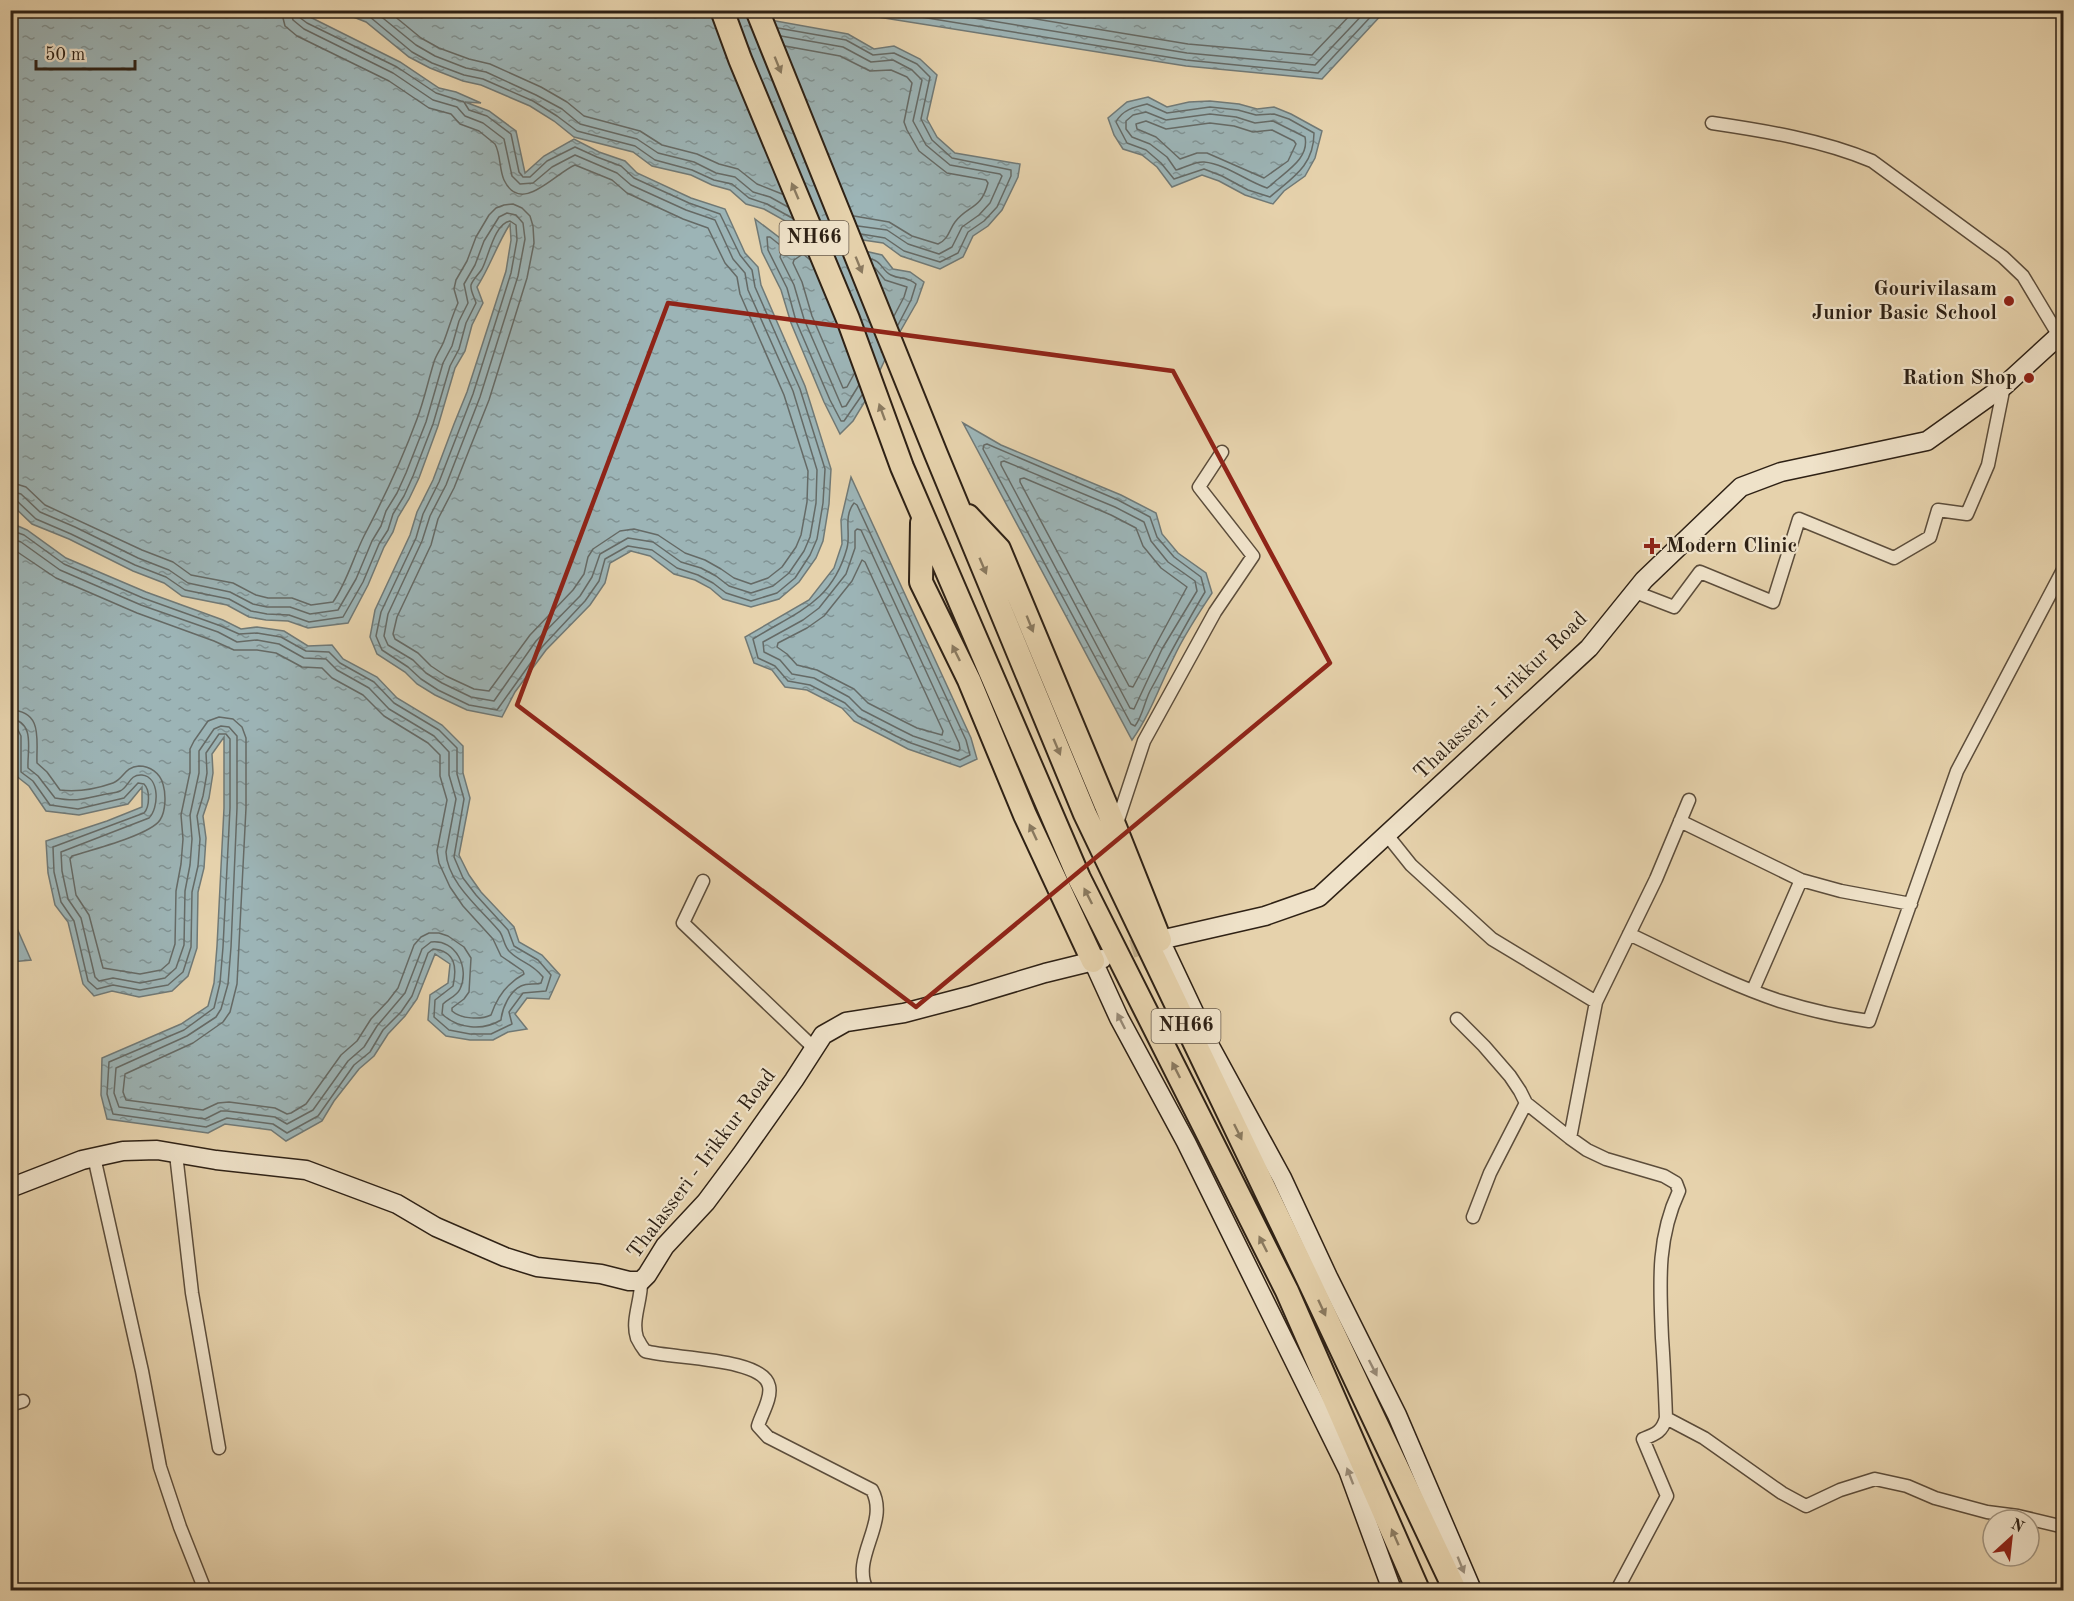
<svg xmlns="http://www.w3.org/2000/svg" width="2074" height="1601" viewBox="0 0 2074 1601" font-family="'Old Standard TT',serif">
	<style>
		.water { fill: url(#water-ripples); stroke: #707976; stroke-width: 1.5 }
		.lines { fill: none; stroke-linecap: round; stroke-linejoin: round }
		.shore { stroke: #656a66; stroke-width: 1.5 }
		.secondary-tunnel { stroke: #c1af8e; stroke-width: 18; stroke-dasharray: 18 9; stroke-linecap: butt }
		.street-casing { stroke: #5c4d3b; stroke-width: 15 }
		.secondary-casing { stroke: #2e2115; stroke-width: 21 }
		.highway-casing { stroke: #2e2115; stroke-width: 26 }
		.street { stroke: #efe2c9; stroke-width: 12 }
		.secondary { stroke: #efe2c9; stroke-width: 18 }
		.highway { stroke: #e6d2ac; stroke-width: 22 }
		.oneway { fill: #8a7a60 }
		.oneway2 { fill: #988b78 }
		.marked { fill: none; stroke: #8f2418; stroke-width: 4.5; stroke-linejoin: round }
		.poi-dot { fill: #8f2418; stroke: #efe2c9; stroke-width: 2 }
		.labels { text-anchor: middle; dominant-baseline: central; stroke-width: 4.5; stroke-linejoin: round; paint-order: stroke }
		.shield { fill: #efe2c9; stroke: #685b4b; stroke-width: 1.5 }
		.shield-label { font-size: 20px; font-weight: bold; fill: #2e2115 }
		.poi-label { font-size: 21px; font-weight: bold; fill: #2e2115; stroke: #efe2c9; text-anchor: end }
		.street-label { font-size: 21px; fill: #2e2115; stroke: #efe2c9 }
	</style>
	<defs>
		<pattern id="water-ripples" width="26" height="14" patternUnits="userSpaceOnUse" patternTransform="scale(1.5)"><rect width="26" height="14" fill="#9cb4b6"/><path d="M2 4q2-2 4 0t4 0M15 11q2-2 4 0t4 0" fill="none" stroke="#809293"/></pattern>
	</defs>
	<rect width="100%" height="100%" fill="#e6d2ac"/>
	<filter id="stains"><feTurbulence type="fractalNoise" baseFrequency=".00333" numOctaves="4"/><feColorMatrix values="0 0 0 0 .2 0 0 0 0 .09 0 0 0 0 .02 0 0 0 .5 -.17"/></filter>
	<radialGradient id="worn" r=".72"><stop offset=".6" stop-color="#630" stop-opacity="0"/><stop offset="1" stop-color="#630" stop-opacity=".3"/></radialGradient>
	<!-- water -->
	<path class="water" d="M10 11H301L310 17 400 62 439 88 456 92 481 103 465 102 489 111 516 131 525 173 544 156 574 139 599 152 625 161 637 173 691 198 725 209 745 253 758 267 761 285 805 386 831 469 829 504 823 541 816 558 799 582 779 599 751 607 723 599 710 588 695 580 674 574 650 556 631 551 610 563 605 583 590 605 546 650 515 692 502 717 467 710 435 695 417 684 405 672 377 654 370 637 375 610 410 535 417 512 433 480 454 424 467 392 506 271 511 240 510 224C497 244 490 267 477 287L483 303 472 325 465 351 455 368 438 426 419 478 409 499 398 517 393 532 384 547 368 585 348 623 308 628 288 621 266 620 249 617 227 605 182 596 164 583 133 571 69 539 32 524 10 503Z
		M338 11H708L734 17H753L848 34 874 49 894 46 920 59 937 75 927 119 937 137 955 153 1020 164 1018 177 1002 210 988 226 973 236 963 257 940 269 901 256 883 243 836 236 821 241 882 255 893 269 910 272 924 282 917 302 889 351 867 398 853 421 840 434 824 402 791 323 781 290 762 252 755 219 784 241 789 223 764 209 746 204 730 190 712 185 691 175 652 166 633 152 574 137 554 121 530 106 481 85 463 81 430 68 409 57 366 22Z
		M840 11H1385L1322 79 1186 66Z
		M1148 97 1167 107 1189 102 1210 101 1239 104 1257 109 1274 107 1291 114 1322 131 1315 158 1305 176 1284 191 1273 204 1245 195 1219 181 1202 175 1172 187 1157 167 1142 155 1123 149 1114 135 1108 118 1127 102Z
		M963 423 1001 445 1121 495 1156 513 1162 534 1178 553 1206 573 1212 593C1199 613 1184 635 1174 657 1160 685 1150 715 1132 740Z
		M851 477 971 738 977 759 960 767 908 749 893 741 854 721 842 708 807 690 785 687 772 670 754 663 745 637 809 600 834 568 842 544 841 520Z
		M11 523 27 530 66 558 146 592 223 620 241 629 257 627 284 631 308 646 332 645 343 659 377 677 397 698 442 725 463 746V773L470 798 459 855 469 875 481 892 514 927 519 942 542 955 560 975 549 999 527 998 515 1014 527 1029 508 1032 493 1040H470L446 1036 428 1020 430 995 448 983 450 964 435 954 417 999 405 1016 388 1034 374 1056 359 1069 334 1101 322 1121 286 1141 271 1130 225 1124 208 1133 107 1119 101 1095 102 1058 181 1024 208 1006 214 983 217 946 224 808V737L212 754 213 773 209 798 203 816 206 838 204 868 198 892 197 948 188 976 172 991 139 997 112 991 94 996 83 984 68 922 55 905 48 873 46 841 107 821 142 807V787L128 804 79 815 46 811 29 786 15 775V736L10 729Z
		M10 896 12 917 31 960 11 962Z"/>
	<g class="lines">
		<!-- shore -->
		<path class="shore" d="M352 10 370 17 412 52 432 63 464 75 483 79 533 101 557 116 577 131 635 146 655 160 692 170 714 180 732 184 749 198 767 204 792 218
			M373 10 416 45 435 56 466 68 486 72 536 95 562 109 580 124 637 139 658 153 694 162 716 173 735 177 753 192 770 197 788 207
			M387 10 421 38 439 48 469 59 490 64 541 87 567 102 584 116 640 131 662 145 697 154 719 164 738 169 757 184 782 194
			M878 10 1186 60 1318 73 1377 10
			M925 10 1187 53 1315 65 1367 10
			M981 10 1188 44 1312 55 1355 10
			M778 28 846 40 873 55 894 53 917 64 930 77 921 119 932 140 952 158 1011 170V176L997 207 984 221 968 232 958 253 940 262 904 251 885 238 861 234
			M781 36 843 47 871 62 893 60 912 70 922 80 913 121 926 145 950 165 1000 174 1002 176 990 203 979 215 962 227 952 247 939 254 908 244 887 230 858 226
			M785 46 840 56 870 71 891 70 907 77 912 83 904 122 907 130 919 151 947 173 986 180 988 183C981 210 968 205 955 222 949 230 949 239 938 244L912 236 889 222 854 216
			M1147 104 1167 113 1210 107 1238 110 1256 115 1274 114 1289 119 1314 133C1314 166 1292 178 1270 197L1248 190 1222 176 1204 169 1174 179 1161 163 1146 150 1127 143 1116 122C1122 110 1134 107 1147 104Z
			M1146 112 1166 120 1210 114 1236 117 1255 123 1273 121 1305 137C1309 156 1291 168 1278 179 1274 182 1271 186 1267 188 1246 181 1226 164 1204 162 1195 161 1185 168 1176 170L1167 157 1150 144 1132 137 1126 129V121L1133 115Z
			M1146 121 1166 129 1210 123 1234 126 1253 132 1272 130 1294 141 1296 144 1288 161 1264 178 1207 153H1197L1180 159 1156 137 1137 129 1136 124Z
			M795 225 790 241 786 245H780L770 237H767L768 250 787 288 796 321 830 400 841 421H844L862 395
			M800 236C797 247 793 252 781 254L780 257 794 285 804 319 842 407 846 406 859 385
			M809 259 803 254 794 260 793 263 802 282 812 316 843 388 847 387 854 374
			M871 259C882 261 882 271 891 275 901 280 906 276 916 284L911 300 898 325
			M875 268 885 280 907 287 904 297 894 316
			M984 445 987 444 1118 500 1150 517 1157 537 1174 557 1201 577 1205 592C1185 625 1168 658 1150 691 1144 703 1143 715 1135 726L1131 724 983 449Z
			M1004 461 1115 507 1144 522 1151 541 1168 562 1195 581 1197 591 1162 649 1134 709 1130 708 1001 465V462Z
			M1024 478 1111 515 1136 528 1143 546 1161 568 1187 587 1133 687 1129 686 1020 482V479Z
			M10 482 26 487 45 505 142 550 173 562 191 575 233 583 256 595 268 598H292L311 605 333 602C347 582 353 558 364 536 384 498 402 460 417 419 424 401 428 381 434 362 436 355 441 349 444 341 449 328 452 316 458 303L454 289 456 280 467 261 476 237 489 215 496 208 504 205 513 204 522 208 530 216 533 226 534 243 527 278 489 400 454 488 438 519 431 545 397 617 393 634 395 639 418 653 431 666 446 676 474 689 489 691 530 635 573 590 584 574 588 557 593 549 620 531 634 529 658 535 685 553 705 560 721 569 734 578 751 584 768 578 782 567 796 547 801 535 807 502 808 471 784 395 740 294 737 277 725 263 708 228 683 219 627 193 612 180 575 165C555 173 521 216 504 180 499 169 501 155 495 144L479 131 460 124 451 114 429 108 389 81 297 36 285 26 281 10
			M10 491 21 494 40 512 75 527 138 558 169 570 188 583 230 592 253 604 267 607H290L310 614 338 610 356 579 372 541 381 526 386 511 397 493 406 473 426 422 443 363 452 346 459 321 468 303 464 284 475 265 484 241 499 217 507 213 516 215 523 223 525 239 518 276 480 397 446 485 430 516 422 541 388 614 384 636 388 645 413 660 426 673 442 683 471 697 494 701 536 641 580 596 592 577 600 554 628 538 653 542 681 562 701 568 716 576 729 586 751 593 773 586 789 573 804 551 810 537 816 503 817 470 793 391 748 290 745 273 733 259 715 220 686 210 631 185 617 173 575 155 552 167 533 183 520 184 512 176 504 139 483 123 465 116 457 107 433 100 393 73 304 29 293 20 290 10
			M10 499 16 500 36 519 71 534 135 565 166 577 185 590 229 599 251 611 267 614 289 615 309 622 343 617 363 582 379 544 388 530 393 514 404 496 413 476 433 424 450 366 459 349 466 323 476 303C475 298 470 291 471 285 473 279 479 274 482 269 489 256 494 224 510 221L516 225 517 240 511 273 473 394 439 482 423 514 416 538 381 612 376 636 382 650 408 667 421 679 438 690 469 705 497 710 542 647 585 601 599 581 605 559 628 546 652 550 677 568 698 575 713 583 726 593 751 601 777 593 795 578 810 555 817 539 823 503 825 469 800 389 755 287 752 270 740 255 720 214 689 203 634 178 621 166 597 157 575 147 547 161 530 177H523L519 172 511 134 487 116 469 110 464 102 436 93 397 67 307 23 299 17 298 10
			M854 503 857 505 966 740 970 755 960 760 911 743 896 736 858 716 845 703 810 685 788 681 775 666 758 658 753 639C796 612 832 603 847 548 851 533 843 517 854 503Z
			M857 529 861 530 959 743 960 749 958 751 913 736 899 729 862 710 849 697 814 678 792 674 780 660 764 652 763 642 803 620 819 608 846 574 855 548V531Z
			M10 530 24 535 64 564 143 598 221 626 239 634 257 633 281 637 306 651 329 652 340 663 374 682 394 703 439 730 457 748V774L464 799 454 857 463 878 476 895 508 930 514 946 538 960 551 975 546 991 523 993 509 1012 512 1024 491 1034H470L449 1030 434 1017 435 1000 453 986C457 968 456 951 433 949L428 953 412 996 401 1012 383 1030 370 1052 354 1065 318 1116 287 1133 273 1124 227 1118 206 1127 113 1114 107 1094 109 1062 184 1030 214 1008 220 983 223 947 230 808V739L226 734H219L206 753 207 773 203 796 197 816 200 839 198 866 192 892 191 947 183 972 168 985 140 990 113 985 97 989 88 981 74 921 61 902 54 872 53 847 144 813C150 806 150 790 144 784L138 783 124 798 78 809 50 805 33 781 21 772V736L17 728 10 727
			M10 538 21 542 60 570 141 605 218 632 237 642 257 640 279 644 304 658 326 659 337 670 369 688 389 709 434 736 449 752V775L456 799 446 852C447 883 482 910 500 932 504 938 504 947 510 952 521 963 531 962 543 977L541 983C535 985 528 983 521 986 510 991 502 1008 501 1020 483 1031 458 1029 442 1014L443 1004C448 999 457 996 460 989 470 968 456 939 431 942L422 949 405 993 377 1026 364 1047 348 1061 313 1110 287 1124 275 1117 227 1111H221L205 1119 119 1107 114 1093 116 1068 187 1036 216 1017 221 1009 228 984 231 947 237 808V736L229 727 221 726 214 729 199 751V773L190 815 192 839 190 865 185 891 184 945 176 968 165 978 140 983 113 978 99 981 95 977 81 918 68 899 62 871 61 852 149 818C159 808 160 777 142 775 129 774 129 787 120 791 116 793 110 793 106 794 83 799 78 802 55 798L38 776 28 768C27 751 36 721 10 719
			M10 547 56 578 137 613 214 641 234 650H257L276 653 302 667 322 668 332 678 363 695 384 716 428 743 440 755V776L447 800 437 851 439 863 450 887 463 906 493 939 501 956 523 971 524 974C507 983 497 997 491 1015 481 1020 461 1019 452 1011V1008L464 999 469 992 471 958 464 947 448 936 439 933H429L421 937 414 945 398 988 388 1001 371 1019 357 1041 341 1055 306 1104 291 1113 287 1114 275 1108 229 1102 218 1103 203 1110 126 1100 123 1092 125 1074 193 1043 223 1022 230 1012 237 984 246 808V738L242 727 233 719 219 717 208 721 194 741 190 749V772L181 815 183 839 181 864 176 891 175 944 169 963 161 970 140 974 103 968 89 915 76 895 70 859 72 856C91 850 150 835 160 820 166 811 166 794 163 784 160 773 150 766 139 766 124 767 124 779 113 783 96 789 77 792 60 790L47 772 37 763C36 741 44 711 10 710
			M862 560 865 562 943 731 942 735 917 728 903 721 868 703 854 689 817 670 797 665 787 654 777 647 778 643 807 628 824 616 852 581Z"/>
		<!-- secondary-tunnel -->
		<path class="secondary-tunnel" d="M1106 957 1160 940"/>
		<!-- street casing -->
		<g class="street-casing">
			<path id="street" d="M1712 123C1766 131 1822 140 1872 161L2003 257 2023 276 2059 336
				M1635 592 1674 607 1700 572 1773 602 1799 519 1894 558 1930 537 1938 510 1967 514 1988 465 2004 386
				M1680 821 1801 880 1841 891 1911 904
				M1116 826 1144 741 1215 612 1253 556 1199 487 1222 452
				M1387 835 1411 865 1492 939 1596 1002 1570 1138 1587 1150 1606 1159 1664 1176 1676 1183 1679 1191C1656 1240 1660 1286 1662 1338 1664 1365 1665 1391 1666 1418L1704 1438 1782 1493 1806 1506 1840 1490 1875 1479 1907 1486 1935 1498 1987 1512 2018 1516 2064 1527
				M703 881 683 923 814 1048
				M1629 934C1678 957 1728 984 1780 1001 1809 1010 1840 1017 1869 1021L1957 771 2064 568
				M1753 990 1801 880
				M1596 1002 1656 879 1689 800
				M1457 1019 1484 1046 1510 1076 1520 1091 1526 1103 1570 1138
				M176 1154 192 1293 219 1448
				M94 1157 142 1371 160 1467 180 1527 205 1590
				M1473 1217 1490 1173 1526 1103
				M641 1281C642 1299 631 1320 637 1338 639 1342 642 1347 645 1351 670 1359 763 1357 769 1386 772 1398 761 1415 758 1426L768 1437 872 1490C890 1523 850 1557 867 1590
				M10 1405 23 1401
				M1617 1590 1667 1496 1643 1439C1656 1434 1662 1432 1666 1418"/>
		</g>
		<!-- secondary casing -->
		<g class="secondary-casing">
			<path id="secondary" d="M1093 961 1119 1018 1186 1142 1348 1470 1392 1590
				M10 1188 82 1160 123 1151 157 1150 216 1160 306 1170 397 1204 436 1227 505 1257 537 1267 601 1274 629 1281H641L647 1275 665 1246 706 1202 741 1155 794 1080 823 1035 846 1022 904 1013 969 996 1045 973 1102 959
				M1472 1590 1397 1415 1328 1277 1282 1178 1211 1048 1160 940 1265 916 1319 897 1589 648 1644 580 1741 487 1781 472 1927 441 2004 386 2064 331"/>
		</g>
		<!-- highway casing -->
		<g class="highway-casing">
			<path id="highway" d="M722 10 740 59 848 319 902 467 1079 878 1287 1291 1418 1590
				M757 10 936 454 1085 814 1307 1277 1455 1590
				M968 516 999 549 1115 827 1160 940
				M922 523 921 582 969 680 1025 815 1093 961"/>
		</g>
		<!-- street -->
		<use href="#street" class="street"/>
		<!-- secondary -->
		<use href="#secondary" class="secondary"/>
		<!-- highway -->
		<use href="#highway" class="highway"/>
	</g>
	<!-- one-way arrows -->
	<defs><path id="oneway-solid" d="M-6-.8H1V-3.2L6.5 0L1 3.2V.8H-6Z" transform="scale(1.5)"/></defs>
	<g class="oneway">
		<use href="#oneway-solid" transform="translate(778 65) rotate(68)"/>
		<use href="#oneway-solid" transform="translate(795 191) rotate(-113)"/>
		<use href="#oneway-solid" transform="translate(859 265) rotate(68)"/>
		<use href="#oneway-solid" transform="translate(882 412) rotate(-110)"/>
		<use href="#oneway-solid" transform="translate(983 566) rotate(67)"/>
		<use href="#oneway-solid" transform="translate(1030 624) rotate(68)"/>
		<use href="#oneway-solid" transform="translate(956 653) rotate(-116)"/>
		<use href="#oneway-solid" transform="translate(1057 747) rotate(67)"/>
		<use href="#oneway-solid" transform="translate(1033 832) rotate(-115)"/>
		<use href="#oneway-solid" transform="translate(1088 896) rotate(-117)"/>
		<use href="#oneway-solid" transform="translate(1176 1070) rotate(-117)"/>
		<use href="#oneway-solid" transform="translate(1238 1132) rotate(64)"/>
		<use href="#oneway-solid" transform="translate(1263 1244) rotate(-117)"/>
		<use href="#oneway-solid" transform="translate(1322 1308) rotate(65)"/>
		<use href="#oneway-solid" transform="translate(1395 1537) rotate(-114)"/>
	</g>
	<g class="oneway2">
		<use href="#oneway-solid" transform="translate(1121 1021) rotate(-117)"/>
		<use href="#oneway-solid" transform="translate(1373 1368) rotate(63)"/>
		<use href="#oneway-solid" transform="translate(1350 1476) rotate(-111)"/>
		<use href="#oneway-solid" transform="translate(1461 1565) rotate(68)"/>
	</g>
	<!-- marked area -->
	<path class="marked" d="M668 303 1173 371 1330 663 916 1007 517 705Z"/>
	<!-- markers -->
	<g class="poi-dot">
		<circle cx="2009" cy="301" r="6"/>
		<circle cx="2029" cy="378" r="6"/>
		<path d="M1649 537h6v6h6v6h-6v6h-6v-6h-6v-6h6z"/>
	</g>
	<g class="labels">
		<!-- shield labels -->
		<g class="shield">
			<rect x="779.5" y="221" width="69" height="34" rx="4.5"/>
			<rect x="1151.5" y="1009" width="69" height="34" rx="4.5"/>
		</g>
		<g class="shield-label">
			<text x="814" y="238">NH66</text>
			<text x="1186" y="1026">NH66</text>
		</g>
		<!-- poi labels -->
		<g class="poi-label">
			<text x="1997" y="289">Gourivilasam<tspan x="1997" dy="24">Junior Basic School</tspan></text>
			<text x="2017" y="378">Ration Shop</text>
			<text x="1666" y="546" text-anchor="start">Modern Clinic</text>
		</g>
		<!-- street labels -->
		<g class="street-label">
			<text transform="translate(1501 696) rotate(-44)">Thalasseri - Irikkur Road</text>
			<text transform="translate(702 1164) rotate(-53)">Thalasseri - Irikkur Road</text>
		</g>
	</g>
	<!-- margin -->
	<rect width="2074" height="1601" fill="none" stroke="#e6d2ac" stroke-width="36"/>
	<rect x="12" y="12" width="2050" height="1577" fill="none" stroke="#2e2115" stroke-width="3"/>
	<rect x="18" y="18" width="2038" height="1565" fill="none" stroke="#2e2115" stroke-width="1.5"/>
	<!-- north arrow -->
	<g transform="translate(2011 1538) rotate(27)"><circle r="28" fill="#efe2c9" stroke="#a29581" stroke-width="1.5"/>
	<path d="M0-4.5L10 22L0 15L-10 22Z" fill="#8f2418"/>
	<text y="-9" font-size="16" font-weight="bold" text-anchor="middle" fill="#2e2115">N</text>
	</g>
	<!-- scale -->
	<path d="M36 60v9h99v-9" fill="none" stroke="#2e2115" stroke-width="3"/>
	<text x="45" y="60" font-size="18" fill="#2e2115" stroke="#efe2c9" stroke-width="4.5" paint-order="stroke">50 m</text>
	<rect width="100%" height="100%" filter="url(#stains)"/>
	<rect width="100%" height="100%" fill="url(#worn)"/>
</svg>
